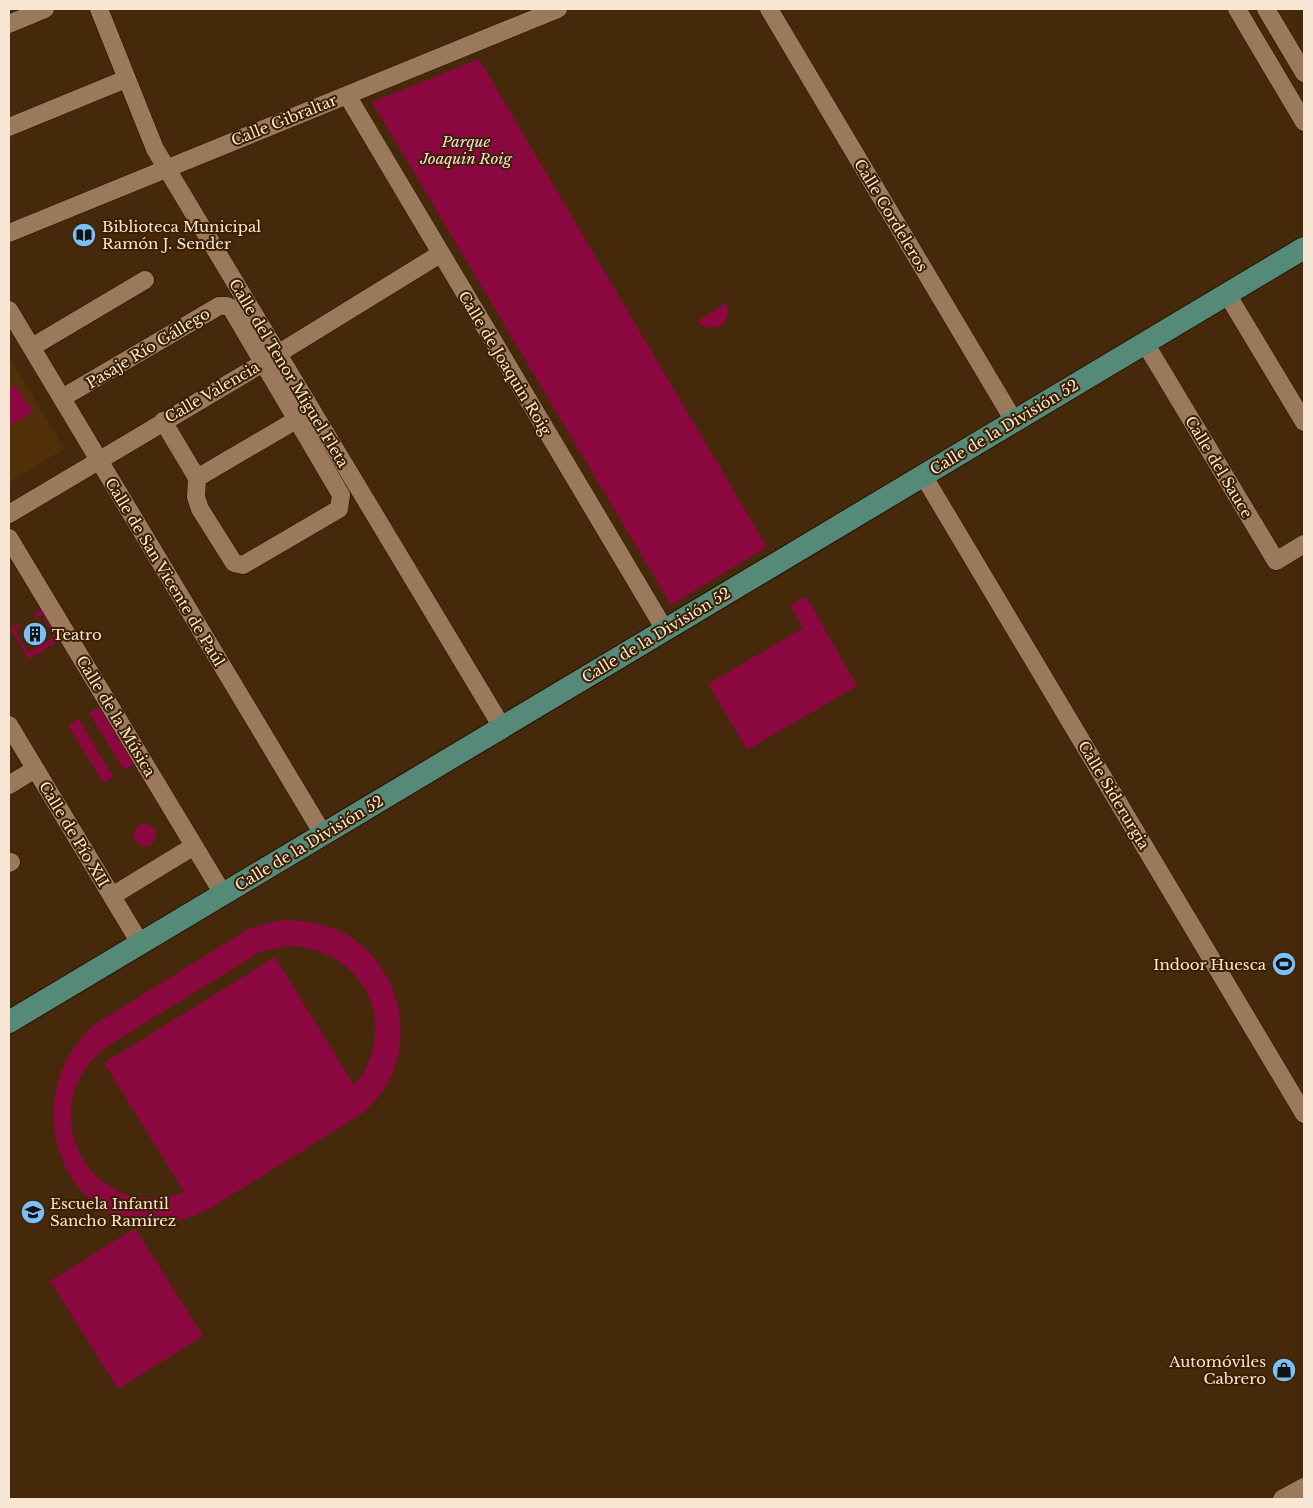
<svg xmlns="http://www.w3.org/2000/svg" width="1313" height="1508" viewBox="0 0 1313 1508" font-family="'Libre Baskerville',serif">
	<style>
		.built { fill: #513009 }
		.green { fill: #8a083f; fill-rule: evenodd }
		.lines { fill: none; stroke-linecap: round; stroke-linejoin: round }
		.minor-casing { stroke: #271200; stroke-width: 19 }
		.major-casing { stroke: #271200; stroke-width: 24 }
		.minor { stroke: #9b7a5b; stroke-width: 18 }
		.major { stroke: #548a77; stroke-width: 22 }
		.labels { text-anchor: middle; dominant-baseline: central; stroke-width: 4; stroke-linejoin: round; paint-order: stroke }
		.street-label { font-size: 15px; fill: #f8e6d5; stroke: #3a1f01 }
		.park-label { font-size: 15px; font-style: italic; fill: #f9d6dd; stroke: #3a1f01 }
		.poi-label { font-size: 15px; fill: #f8e6d5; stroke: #3a1f01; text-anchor: start }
	</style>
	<rect width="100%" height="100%" fill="#45290a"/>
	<!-- built -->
	<path class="built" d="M9 357 64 449 9 482Z"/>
	<!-- green -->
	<path class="green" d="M479 59 767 547 671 605 372 102Z
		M726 303C735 323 711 337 697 321Z
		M16 385 33 412 9 427V389Z
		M806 596 857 686 747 750 708 684 803 628 790 606Z
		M41 609 60 640 29 659 10 628 18 624 20 628 15 631 28 652 54 637 42 615 36 618 33 614Z
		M99 707 134 764 124 770 89 713Z
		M79 719 113 777 103 783 68 725Z
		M134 835a11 11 0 1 1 22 0a11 11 0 1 1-22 0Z
		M286 920C304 921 321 923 338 930 395 957 417 1029 388 1083 381 1095 372 1104 363 1113L209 1209C81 1274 0 1108 95 1024L250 928 268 923ZM287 946C363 948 400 1021 357 1083L354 1085 275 957 104 1063 184 1192C91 1228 26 1105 109 1045L260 952Z
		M135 1228 203 1336 118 1389 50 1281Z"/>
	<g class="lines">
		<!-- minor casing -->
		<g class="minor-casing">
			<path id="minor" d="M99 9 155 149 502 727
				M769 9 1014 421
				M1237 9 1304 122
				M1266 9 1304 73
				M9 24 45 9
				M347 95 665 630
				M9 127 126 79
				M9 233 558 9
				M1227 294 1304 422
				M9 310 323 834
				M1145 343 1276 561 1304 544
				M32 347 145 280
				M62 398 219 306H227L231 308 341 495 339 509 243 565 234 563 200 509 196 497 197 478 163 421
				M923 475 1304 1114
				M197 478 296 420
				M9 514 263 363 440 254
				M9 538 223 894
				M9 725 140 943
				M9 785 35 769
				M9 863 11 862
				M112 896 194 846
				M1282 1499 1304 1487"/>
		</g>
		<!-- major casing -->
		<g class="major-casing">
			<path id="major" d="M9 1022 1304 248"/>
		</g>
		<!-- minor -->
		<use href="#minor" class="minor"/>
		<!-- major -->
		<use href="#major" class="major"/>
	</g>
	<!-- icons -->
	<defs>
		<g id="library-disc" transform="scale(1.25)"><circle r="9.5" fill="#7abff8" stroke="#3a1f01"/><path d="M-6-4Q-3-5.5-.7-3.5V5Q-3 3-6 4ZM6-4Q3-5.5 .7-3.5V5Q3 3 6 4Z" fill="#111"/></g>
		<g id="building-disc" transform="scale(1.25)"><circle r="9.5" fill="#7abff8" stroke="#3a1f01"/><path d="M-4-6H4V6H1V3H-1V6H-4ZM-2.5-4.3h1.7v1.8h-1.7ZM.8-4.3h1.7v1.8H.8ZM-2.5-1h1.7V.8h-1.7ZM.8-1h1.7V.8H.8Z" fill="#111"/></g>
		<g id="stadium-disc" transform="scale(1.25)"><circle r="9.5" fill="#7abff8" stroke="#3a1f01"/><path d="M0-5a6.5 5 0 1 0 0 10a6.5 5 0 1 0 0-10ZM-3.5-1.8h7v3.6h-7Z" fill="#111"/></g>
		<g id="school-disc" transform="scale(1.25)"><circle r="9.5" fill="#7abff8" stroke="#3a1f01"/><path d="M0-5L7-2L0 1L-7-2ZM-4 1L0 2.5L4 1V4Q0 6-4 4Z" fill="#111"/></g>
		<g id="shop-disc" transform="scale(1.25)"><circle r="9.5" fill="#7abff8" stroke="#3a1f01"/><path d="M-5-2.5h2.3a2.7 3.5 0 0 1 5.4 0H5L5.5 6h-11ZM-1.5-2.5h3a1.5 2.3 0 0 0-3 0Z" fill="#111"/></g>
	</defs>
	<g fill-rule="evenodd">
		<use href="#library-disc" x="84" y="235"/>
		<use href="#building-disc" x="35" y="634"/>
		<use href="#stadium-disc" x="1284" y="964"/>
		<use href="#school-disc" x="33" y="1212"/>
		<use href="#shop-disc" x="1284" y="1370"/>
	</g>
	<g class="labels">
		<!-- street labels -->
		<g class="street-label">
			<text transform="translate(284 120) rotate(-22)">Calle Gibraltar</text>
			<text transform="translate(891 215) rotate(59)">Calle Cordeleros</text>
			<text transform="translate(148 348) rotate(-31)">Pasaje Río Gállego</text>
			<text transform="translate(505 363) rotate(59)">Calle de Joaquin Roig</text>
			<text transform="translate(289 373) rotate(59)">Calle del Tenor Miguel Fleta</text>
			<text transform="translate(212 392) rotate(-30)">Calle Valencia</text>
			<text transform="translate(1004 427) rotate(-31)">Calle de la División 52</text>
			<text transform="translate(1219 467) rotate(59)">Calle del Sauce</text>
			<text transform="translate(165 572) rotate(59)">Calle de San Vicente de Paúl</text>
			<text transform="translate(656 635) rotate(-31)">Calle de la División 52</text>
			<text transform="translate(116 716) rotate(59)">Calle de la Música</text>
			<text transform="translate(1114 795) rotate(59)">Calle Siderurgia</text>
			<text transform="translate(74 834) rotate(59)">Calle de Pío XII</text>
			<text transform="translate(309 843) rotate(-31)">Calle de la División 52</text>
		</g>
		<!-- park labels -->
		<g class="park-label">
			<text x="466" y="141">Parque<tspan x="466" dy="17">Joaquin Roig</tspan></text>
		</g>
		<!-- poi labels -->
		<g class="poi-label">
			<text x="102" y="226">Biblioteca Municipal<tspan x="102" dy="17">Ramón J. Sender</tspan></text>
			<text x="52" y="634">Teatro</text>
			<text x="1266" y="964" text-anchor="end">Indoor Huesca</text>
			<text x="50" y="1203">Escuela Infantil<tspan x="50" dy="17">Sancho Ramírez</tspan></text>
			<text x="1266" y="1361" text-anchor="end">Automóviles<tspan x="1266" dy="17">Cabrero</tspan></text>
		</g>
	</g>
	<!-- border -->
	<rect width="1313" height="1508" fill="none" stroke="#f8e6d5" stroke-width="20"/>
</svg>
